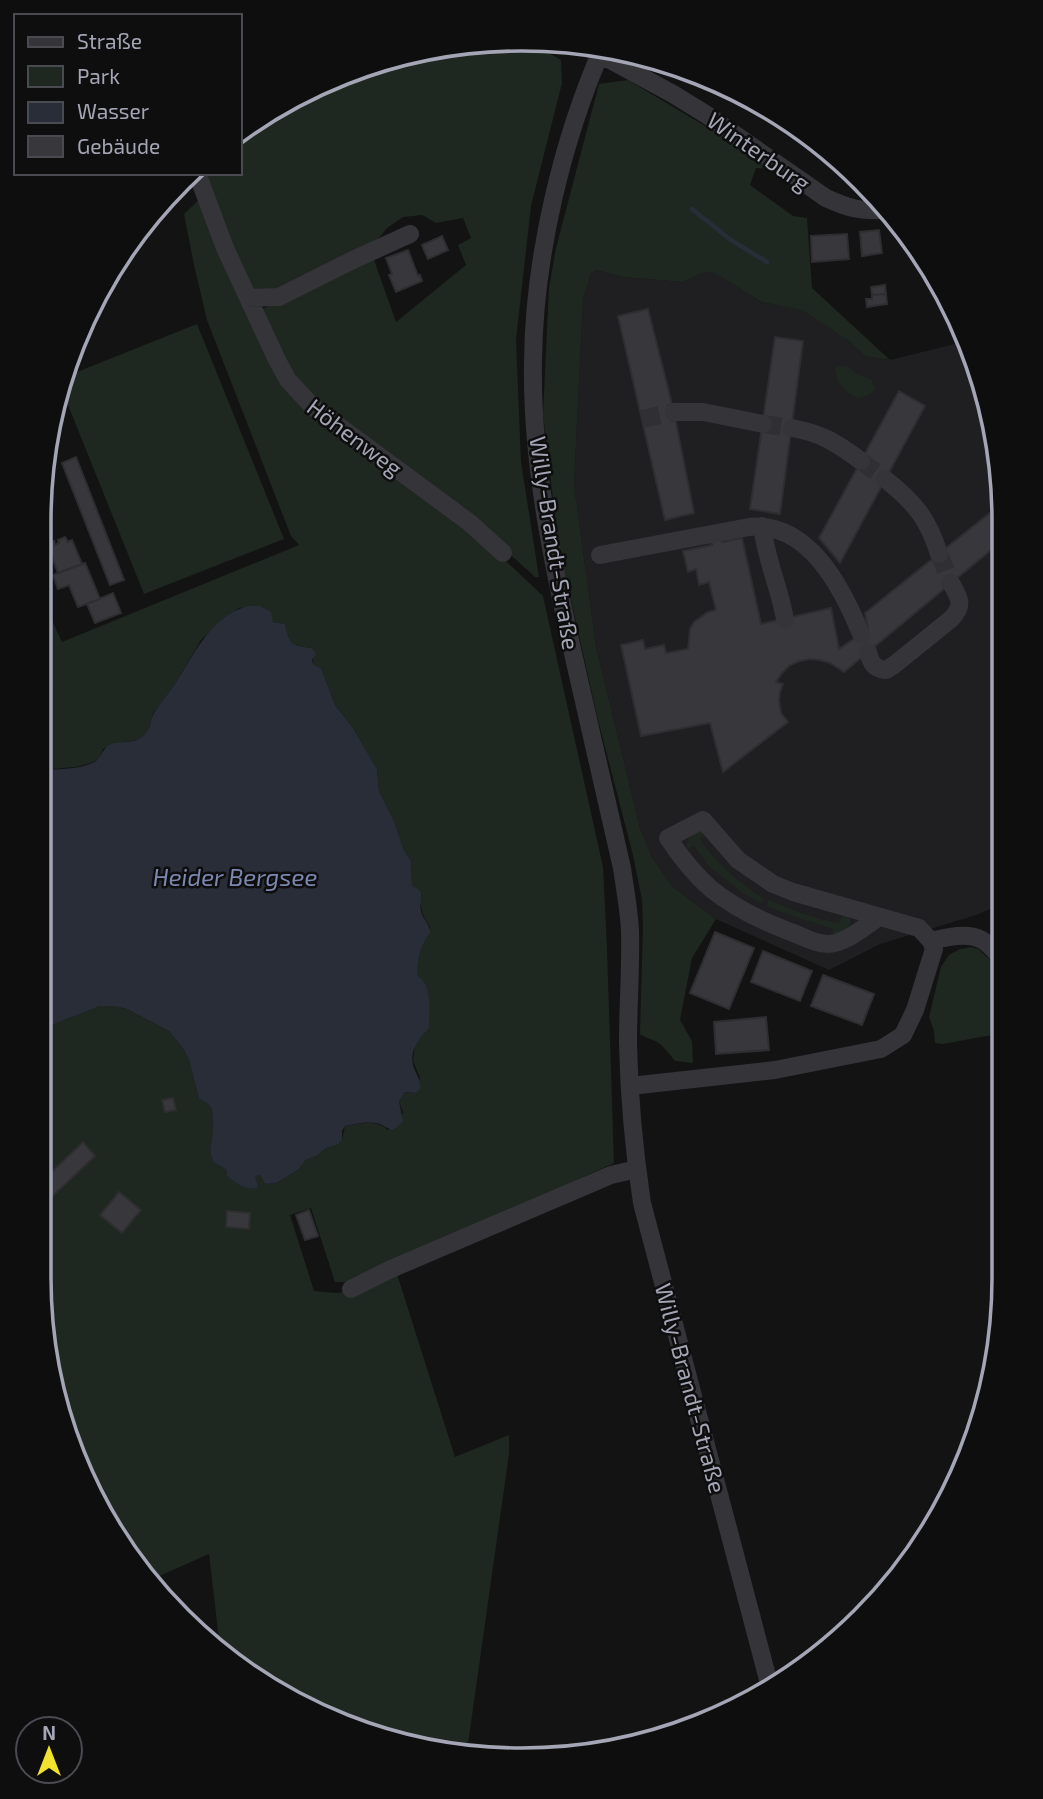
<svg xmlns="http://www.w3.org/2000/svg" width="1043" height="1799" viewBox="0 0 1043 1799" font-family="'Exo 2',sans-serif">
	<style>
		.built { fill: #1f1f21 }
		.green { fill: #1f2721 }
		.water { fill: #292d38 }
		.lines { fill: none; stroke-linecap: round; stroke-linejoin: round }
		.stream { stroke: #292d38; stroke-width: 4.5 }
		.building { fill: #38383c; stroke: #2e2d30; stroke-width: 2 }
		.minor-tunnel { stroke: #303034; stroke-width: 18; stroke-dasharray: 18 9; stroke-linecap: butt }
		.minor { stroke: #343439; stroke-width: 18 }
		.labels { text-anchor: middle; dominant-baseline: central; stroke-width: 5; stroke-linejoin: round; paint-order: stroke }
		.street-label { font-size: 23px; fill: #a4a5b5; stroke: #0e0e0f }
		.water-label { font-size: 24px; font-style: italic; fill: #7b89b0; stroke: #0e0e0f }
		.rim { fill: none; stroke: #a4a5b5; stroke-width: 3.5 }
	</style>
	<rect width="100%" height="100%" fill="#131314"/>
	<!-- built -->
	<path class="built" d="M597 270 623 277 682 282 705 272H714L762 302 802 309 849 341 865 356 890 360 967 341 982 381 1003 490V904L973 916 880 944 829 970 716 919 673 887 652 857 640 828 596 646 574 485 583 300 591 273Z"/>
	<!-- green -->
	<path class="green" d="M521 39H525L561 60 562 83 531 206 516 340 521 462 539 577H535L490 536 325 408 302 386 273 338 258 311 373 257 396 322 466 265 458 245 471 238 463 218 436 223 422 215 403 217 387 228 380 237 349 258 288 289 251 291 203 173H240V131L253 120 336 75 427 48Z
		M628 80 772 166 769 169 756 168 750 185 793 216 807 218 812 288 890 360 865 356 849 341 802 310 762 302 713 272H705L682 282 623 277 597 270 591 273 583 300 574 485 596 646 640 828 652 857 673 887 716 919 692 958 680 1020 692 1041 693 1063 675 1061C670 1055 665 1047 657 1042 652 1039 645 1038 640 1034L643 925 642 900 633 855 597 716 558 541 543 414 549 288 556 248 599 84Z
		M202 197 279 378 489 545 543 596 603 867 607 948 614 1163 352 1282H335L311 1208 290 1215 314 1291 337 1293 362 1289 397 1274 455 1457 509 1435V1454L467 1751 396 1744 253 1679 220 1648 209 1554 148 1581 138 1571 64 1432 39 1277V1030L100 1006H114L127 1009 169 1031 184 1050 189 1060 199 1099 207 1103 212 1109 213 1130 210 1152 213 1162 227 1170V1176L254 1179 256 1176 260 1175 265 1184 276 1183 298 1170 306 1160 318 1155 326 1148 338 1143 342 1140 345 1126C360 1124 375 1119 388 1130L403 1113 399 1101 405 1092 416 1093 420 1078 413 1061 415 1043 418 976C415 961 424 941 430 927 423 916 419 909 422 895L412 886 411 861 404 850 394 821 379 791 377 769 353 728 335 705 321 668 314 665 311 648C290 645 290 645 285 624L273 622 260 606 239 608 220 622 201 640 172 689 153 713 148 732 140 739 110 745 103 749 100 758 91 763 76 767 39 770V592L62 642 299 545 291 536 207 320 194 265 184 214Z
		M197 324 284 539 144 594 60 385 62 378Z
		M839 366 849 367 858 375 871 379 876 389 868 395 858 398C844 392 838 385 835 369Z
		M697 832H703L707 834 700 839C718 865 737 881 764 899L761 903 744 894 710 867 694 846 687 849C686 841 689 836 697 832Z
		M769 900C791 909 814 919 839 923L843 915 849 918 851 921C848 931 841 932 833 936V929L790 915 766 906Z
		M971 947 978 949 998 967 990 978 1003 993V1033L943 1044 935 1043 934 1031 929 1017 941 967 949 955 960 949Z"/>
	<!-- water -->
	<path class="water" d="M249 606H260L271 612 273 622 285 624C290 645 290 645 311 648L316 654 312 660 314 665 321 668 335 705 353 728 377 769 379 791 394 821 404 850 411 861 412 886C416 888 419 889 421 893 423 899 419 905 421 911 423 920 430 924 430 933 421 943 416 964 418 976 433 986 429 1012 429 1028 419 1039 408 1051 414 1068 418 1078 420 1078 420 1089L416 1093 405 1092 399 1101 403 1122 393 1130C389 1129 385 1127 382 1125 370 1120 357 1124 345 1126L342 1131V1140L338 1144 326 1148 318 1155 306 1160 298 1170 276 1183 265 1184 260 1175 256 1176 255 1179 257 1183 258 1187C246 1192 237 1183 227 1176V1170L213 1162 210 1152 213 1130 212 1109 207 1103 199 1099 189 1060 184 1050 169 1031 127 1009 114 1006H100L39 1030V770C55 769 85 770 97 760 103 755 103 747 111 744 123 741 138 744 146 733 151 728 150 719 154 713 159 704 167 696 173 687 193 657 210 615 249 606Z"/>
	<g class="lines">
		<!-- stream -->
		<path class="stream" d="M692 209 731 240 767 262"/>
	</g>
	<!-- building -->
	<path class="building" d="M879 230 882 253 862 256 860 232Z
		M847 234 849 259 812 262 811 236Z
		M442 236 448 250 428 259 422 245Z
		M408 250 418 276 420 275 422 281 396 292 389 275 392 274 386 258Z
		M885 285 886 294 872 295 871 287Z
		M886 294 887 304 867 307 866 299H872V295Z
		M648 309 674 412 694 513 665 520 618 316Z
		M775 337 803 341 780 514 750 509Z
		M899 391 925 406 840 563 819 538Z
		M76 457 124 580 110 585 62 463Z
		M1001 504 1003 506V540L844 672 830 663 820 660 810 659 800 661 790 665 782 673 776 682 783 684 780 692 779 701 781 713 788 722 723 772 710 723 641 736 621 645 643 640 645 649 664 645 666 653 688 649 690 629 694 622 708 612 716 610 709 582 699 585 696 569 688 572 683 551 712 545 711 541 722 539V542L742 538 761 624 831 608 839 649 868 629 865 613Z
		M65 537 68 542 72 540 82 564 58 573 47 544 54 541 55 545 59 543 58 540Z
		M85 563 100 599 78 607 69 585 58 589 53 575Z
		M113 593 121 613 95 623 87 604Z
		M45 664 52 686 39 690V666Z
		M715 932 754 948 729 1009 690 993Z
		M763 951 812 971 800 1001 751 982Z
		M823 975 874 994 862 1025 811 1006Z
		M766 1017 769 1050 716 1054 714 1022Z
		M173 1098 176 1110 165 1112 162 1100Z
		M83 1142 95 1156 39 1209V1184Z
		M119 1192 141 1210 122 1233 100 1215Z
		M309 1210 318 1236 305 1240 296 1215Z
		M227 1211 250 1213 249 1229 226 1227Z"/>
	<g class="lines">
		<!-- minor-tunnel -->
		<path class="minor-tunnel" d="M642 419 674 412
			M763 424 792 428
			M861 461 885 479
			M939 554 951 583"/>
		<!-- minor -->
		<path class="minor" d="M581 44 673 94 707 115 826 198C850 209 860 211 886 210
			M603 47C562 140 534 258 533 361 531 465 554 570 577 671 592 736 607 802 622 868 625 889 629 910 630 931 631 968 628 1006 628 1043 629 1096 634 1150 642 1203L770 1687
			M197 173 225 248 277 360 288 380 313 407 470 523 503 553
			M248 298 279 297 353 260 410 234
			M674 412H703L763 424
			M792 428C821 433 837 443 861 461
			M885 479C914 502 928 518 939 554
			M762 526C766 559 779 586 785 619
			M600 555 749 527C808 521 842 587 861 634
			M868 652C871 663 874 669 886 670L894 665 951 619C965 605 959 597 951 583
			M931 941C947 937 968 932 982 940 991 945 997 954 1003 960
			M630 1086 775 1070 881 1049 903 1035 915 1010 934 949 931 941 919 928 793 892 773 884 738 860 703 820 668 838C680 856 694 874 710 888 735 909 766 923 796 934 805 938 817 944 827 944 845 944 864 927 879 917
			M351 1289 391 1269 611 1175 637 1169"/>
	</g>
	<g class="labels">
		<!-- street labels -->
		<g class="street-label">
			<text transform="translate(759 151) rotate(35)">Winterburg</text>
			<text transform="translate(355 437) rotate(37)">Höhenweg</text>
			<text transform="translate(555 543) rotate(81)">Willy-Brandt-Straße</text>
			<text transform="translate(691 1388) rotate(75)">Willy-Brandt-Straße</text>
		</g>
		<!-- water labels -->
		<g class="water-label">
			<text x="235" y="876">Heider Bergsee</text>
		</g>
	</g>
	<!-- crop -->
	<path d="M0 0H1043V1799H0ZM521 51H522A470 470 0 0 1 992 521V1278A470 470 0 0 1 522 1748H521A470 470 0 0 1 51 1278V521A470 470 0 0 1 521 51Z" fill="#0e0e0f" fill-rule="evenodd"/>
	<path class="rim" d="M521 51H522A470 470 0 0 1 992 521V1278A470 470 0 0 1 522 1748H521A470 470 0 0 1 51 1278V521A470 470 0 0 1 521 51Z"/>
	<!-- legend -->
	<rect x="14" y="14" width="228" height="161" fill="#0e0e0f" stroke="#4a4a51" stroke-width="2"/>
	<rect x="28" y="37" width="35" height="10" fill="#343439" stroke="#4a4a51" stroke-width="2"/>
	<text x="77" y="49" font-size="21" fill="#a4a5b5">Straße</text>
	<rect x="28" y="66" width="35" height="21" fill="#1f2721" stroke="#4a4a51" stroke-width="2"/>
	<text x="77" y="84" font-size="21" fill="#a4a5b5">Park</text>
	<rect x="28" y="102" width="35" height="21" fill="#292d38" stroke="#4a4a51" stroke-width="2"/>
	<text x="77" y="119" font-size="21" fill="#a4a5b5">Wasser</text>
	<rect x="28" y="136" width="35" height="21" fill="#38383c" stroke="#4a4a51" stroke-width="2"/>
	<text x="77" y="154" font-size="21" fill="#a4a5b5">Gebäude</text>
	<!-- north arrow -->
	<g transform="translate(49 1750)"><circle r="33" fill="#0e0e0f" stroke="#4a4a51" stroke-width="2"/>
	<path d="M0-5L12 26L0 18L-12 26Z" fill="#f0e22f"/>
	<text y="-10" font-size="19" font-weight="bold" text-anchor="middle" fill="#a4a5b5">N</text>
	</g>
</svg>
